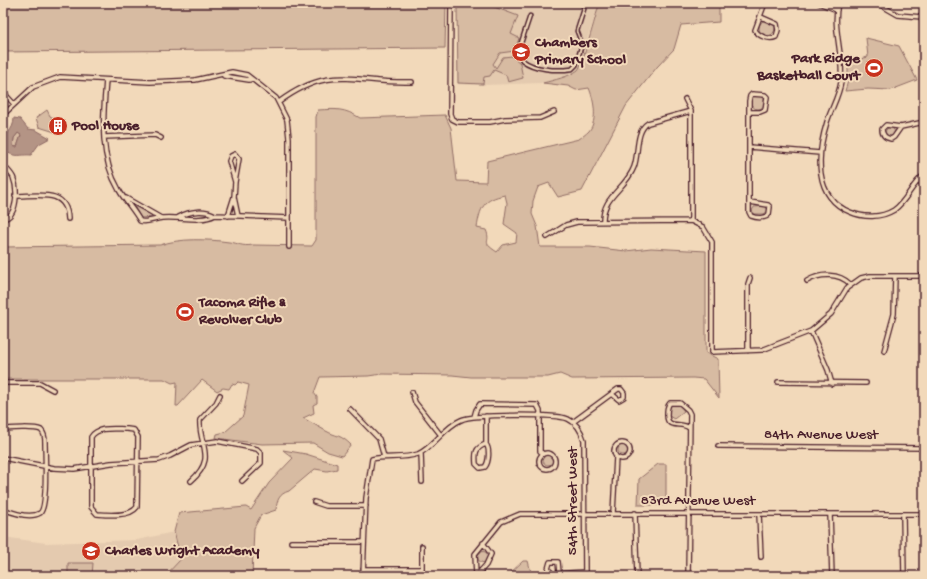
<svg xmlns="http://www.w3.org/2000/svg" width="927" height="579" viewBox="0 0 927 579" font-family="'Gochi Hand',sans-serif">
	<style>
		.built { fill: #e4caaf }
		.green { fill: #d7bba2; stroke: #906d66; fill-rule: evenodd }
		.water { fill: #b49485; stroke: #8a6561; fill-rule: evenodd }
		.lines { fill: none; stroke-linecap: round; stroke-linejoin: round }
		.pedestrian-casing { stroke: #4a1f2b; stroke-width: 5.5 }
		.minor-casing { stroke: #4a1f2b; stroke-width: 6 }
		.pedestrian { stroke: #f2d9ba; stroke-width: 2.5 }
		.minor { stroke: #f2d9ba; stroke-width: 3.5 }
		.labels { text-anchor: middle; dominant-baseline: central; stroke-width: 4; stroke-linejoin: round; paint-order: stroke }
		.poi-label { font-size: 15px; font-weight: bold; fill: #4a1f2b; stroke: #f2d9ba; text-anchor: start }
		.street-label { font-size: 15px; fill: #4a1f2b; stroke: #f2d9ba }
	</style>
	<rect width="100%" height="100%" fill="#f2d9ba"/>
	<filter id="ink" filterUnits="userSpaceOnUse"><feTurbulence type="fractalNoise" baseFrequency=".025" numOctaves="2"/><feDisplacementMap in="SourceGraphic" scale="8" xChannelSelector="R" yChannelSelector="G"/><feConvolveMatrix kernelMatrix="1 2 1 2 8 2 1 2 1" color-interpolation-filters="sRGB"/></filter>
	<g filter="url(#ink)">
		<!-- built -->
		<path class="built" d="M457 3H596L599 5 587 40 582 64 578 70 563 77 543 83 483 85 457 84Z
			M174 532 181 559 165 576H3V537L46 543 137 540Z"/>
		<!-- green -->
		<path class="green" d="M3 3H446L445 48 3 52Z
			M596 3H719V22L681 25 674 49 657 67 626 106 582 191 558 197 549 183 538 187 533 201 532 214 537 226 540 247H590L626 251 651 248 706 251V353L718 359 719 398 704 379 693 378 572 379 560 374 548 377H471L452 375 382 374 368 376 320 377 314 393 317 397V403L313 405 314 413 303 418C311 422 318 427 326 431 337 437 340 434 351 445L342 456 328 452 313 443 262 444 216 438 217 434 225 432 243 416 249 385 238 382 235 385 232 384 229 389 223 388 217 391 202 380 178 406H176L177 382 172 383 164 379H3V247L160 245C180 238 207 239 229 242 239 243 241 247 253 245L312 246 316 240V117L318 110C336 109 344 108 360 118L445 115 451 128 457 181 486 182 487 161 579 139C582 137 586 134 589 131 598 120 594 100 589 88L576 90 568 86 543 83C554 80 569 77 578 70 582 66 596 15 599 5ZM505 195 507 203 504 224 517 233 516 242 503 245 497 252C480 241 492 243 486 230L477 228C480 208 483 199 505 195Z
			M461 5H489L518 16 511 34 519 38 515 51 500 53 493 64 496 68 503 57 512 56 520 63 523 78 508 82 506 75 494 70 490 76 484 77 483 84 458 83 457 8Z
			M759 28a8 8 0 1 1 16 0a8 8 0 1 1-16 0Z
			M866 38 899 46 917 80 891 90 868 89 845 91 848 81V62L868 57Z
			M751 102a7 7 0 1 1 14 0a7 7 0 1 1-14 0Z
			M47 110 50 116 63 124 58 133 39 127 36 118Z
			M885.5 132a4.5 4.5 0 1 1 9 0a4.5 4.5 0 1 1-9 0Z
			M18 133 21 135 17 147 13 146 14 138Z
			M134 206 152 215V217L141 218Z
			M766 206 768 211 764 214H755L752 211 754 207Z
			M672 404 680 405 684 411 674 419 669 416 670 407Z
			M618 450a5 5 0 1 1 10 0a5 5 0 1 1-10 0Z
			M283 450 306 454 337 464V469L327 471 315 469 289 491C279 494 277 500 276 510L261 515 254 528 252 576H165L181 559 174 532 179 513 246 507 251 510 269 483 293 458Z
			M543 460a5 5 0 1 1 10 0a5 5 0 1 1-10 0Z
			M658 464H666V505H638L639 479Z
			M477.5 557a5.5 5.5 0 1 1 11 0a5.5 5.5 0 1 1-11 0Z
			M523 561H528L532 576H507Z
			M68 563H93L92 576H68Z"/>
		<!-- water -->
		<path class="water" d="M14 118 20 119 28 129 36 130 50 138 39 144 31 155C20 154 13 159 4 149 3 132 14 132 14 118ZM18 133 21 135 17 147H15L13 146 14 138Z"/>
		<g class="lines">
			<!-- pedestrian casing -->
			<g class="pedestrian-casing">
				<path id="pedestrian" d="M530 16 519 49 522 60C535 70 556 71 572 69L576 65 582 44 577 31 584 9 582 3"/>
			</g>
			<!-- minor casing -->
			<g class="minor-casing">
				<path id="minor" d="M451 3 450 114 452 119 458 122H490L505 119 540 118 554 112
					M819 3 837 10
					M838 3C832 29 844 55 841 82 839 96 831 109 827 122 817 154 813 197 850 212 864 218 881 218 894 210 907 201 911 185 924 175
					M877 3 898 15 922 17
					M924 6 922 17 924 28
					M761 17 777 24 778 30 776 37C770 40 759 37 755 30L765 3
					M224 76 249 80 252 79
					M106 80C103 118 99 156 119 190 125 201 134 210 140 221 146 223 155 219 162 218 179 216 200 223 215 215
					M3 92 14 104
					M685 99 691 111V221
					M279 102C332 63 354 84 412 82
					M749 112H760L765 110 767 97 765 95 752 94 750 96 749 101V212L751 216C756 218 766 219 769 214L770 207 768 205 750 202
					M3 115 33 87 60 77 150 82 195 80 232 72 247 75 276 98 287 120 289 138V247
					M901 127 894 137 891 139C885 138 882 135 882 129L886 125 901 127 924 122
					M104 137 155 135 161 138
					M749 147 820 153
					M3 165C7 169 11 173 13 177 18 189 18 216 3 219
					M235 182 229 161 231 156 235 154 239 159 235 182 234 197 238 216
					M15 196C38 196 67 188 68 219
					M126 198 161 218
					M228 216 234 197
					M179 217C190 211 204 209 215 215L289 218
					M603 222C602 196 626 189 634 167 639 154 635 131 648 123L691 111
					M547 237 566 225 577 222 691 221 703 227 712 242V352L762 350 811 331 831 314 847 288 861 278 870 276H924
					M807 281C821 273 839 273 850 284
					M811 331 828 370 832 384
					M748 351V284L750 278
					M884 351 894 314 895 276
					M778 382 866 383
					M3 383H40L53 390
					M412 392 415 402 440 434
					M350 409 379 439 384 457
					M474 417 476 410 480 404 537 405 540 411V451L543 454
					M573 422 618 389H621L624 393V397L619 400 612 394
					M127 429 134 430 138 437 137 507C130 517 108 515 97 514L91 507V437C98 426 115 429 127 429Z
					M3 430C9 428 35 427 41 430 44 433 45 438 45 442 45 454 48 507 40 513 30 519 13 513 3 509
					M614 451a8 8 0 1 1 16 0a8 8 0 1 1-16 0Z
					M486 444C490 449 489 462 485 467L480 468 476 464C475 453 475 448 486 444V416
					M718 446 924 448
					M421 453 422 482
					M539 461a8 8 0 1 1 16 0a8 8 0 1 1-16 0Z
					M3 458 54 468 74 469 111 463 159 460 170 456 191 445 217 441 257 449 261 453V463L242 481
					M191 481C218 457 198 445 200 420L216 403 220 395
					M314 502 326 506H366
					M613 513 616 457
					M635 513 637 576
					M759 514 761 557
					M830 514 832 576
					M903 514 904 576
					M291 542H364
					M363 569H422V546
					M559 573 558 562H550L548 569 553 574 585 572
					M363 576 366 498 372 459C387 456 404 459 418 454 433 448 444 427 461 420 473 414 556 414 568 419 577 423 581 430 584 440L585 576
					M476 576 475 554 501 522 520 514H924
					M476 576 486 565 491 554 483 543
					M688 576 690 414 688 410 680 403H670C667 406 667 410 667 415 667 430 681 421 689 428"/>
			</g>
			<!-- pedestrian -->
			<use href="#pedestrian" class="pedestrian"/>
			<!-- minor -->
			<use href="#minor" class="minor"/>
		</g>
	</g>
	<!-- icons -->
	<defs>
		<g id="school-disc" transform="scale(1)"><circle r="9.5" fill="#c8321e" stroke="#f2d9ba"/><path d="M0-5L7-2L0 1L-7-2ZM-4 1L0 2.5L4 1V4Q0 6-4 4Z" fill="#fff"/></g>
		<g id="stadium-disc" transform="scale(1)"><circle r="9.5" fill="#c8321e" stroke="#f2d9ba"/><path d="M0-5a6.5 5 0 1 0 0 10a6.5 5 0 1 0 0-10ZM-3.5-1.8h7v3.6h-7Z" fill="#fff"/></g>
		<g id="building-disc" transform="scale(1)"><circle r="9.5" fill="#c8321e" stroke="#f2d9ba"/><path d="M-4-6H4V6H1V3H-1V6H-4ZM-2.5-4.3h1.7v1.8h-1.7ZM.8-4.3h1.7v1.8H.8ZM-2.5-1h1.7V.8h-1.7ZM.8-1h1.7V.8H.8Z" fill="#fff"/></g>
	</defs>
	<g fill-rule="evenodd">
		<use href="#school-disc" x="521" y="52"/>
		<use href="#stadium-disc" x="874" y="68"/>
		<use href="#building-disc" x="58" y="126"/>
		<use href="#stadium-disc" x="185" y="312"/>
		<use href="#school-disc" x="91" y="551"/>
	</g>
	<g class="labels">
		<!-- poi labels -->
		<g class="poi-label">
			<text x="535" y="43">Chambers<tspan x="535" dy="17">Primary School</tspan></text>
			<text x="860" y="59" text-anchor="end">Park Ridge<tspan x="860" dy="17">Basketball Court</tspan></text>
			<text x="72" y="126">Pool House</text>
			<text x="199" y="303">Tacoma Rifle &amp;<tspan x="199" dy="17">Revolver Club</tspan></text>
			<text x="105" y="551">Charles Wright Academy</text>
		</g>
		<!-- street labels -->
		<g class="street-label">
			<text x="821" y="435">84th Avenue West</text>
			<text transform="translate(573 501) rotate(-90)">54th Street West</text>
			<text x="698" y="501">83rd Avenue West</text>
		</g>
	</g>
	<!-- margin -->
	<rect width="927" height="579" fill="none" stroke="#f2d9ba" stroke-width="16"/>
	<rect x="8" y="8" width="911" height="563" fill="none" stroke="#4a1f2b" stroke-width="1.5" filter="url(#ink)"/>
</svg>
